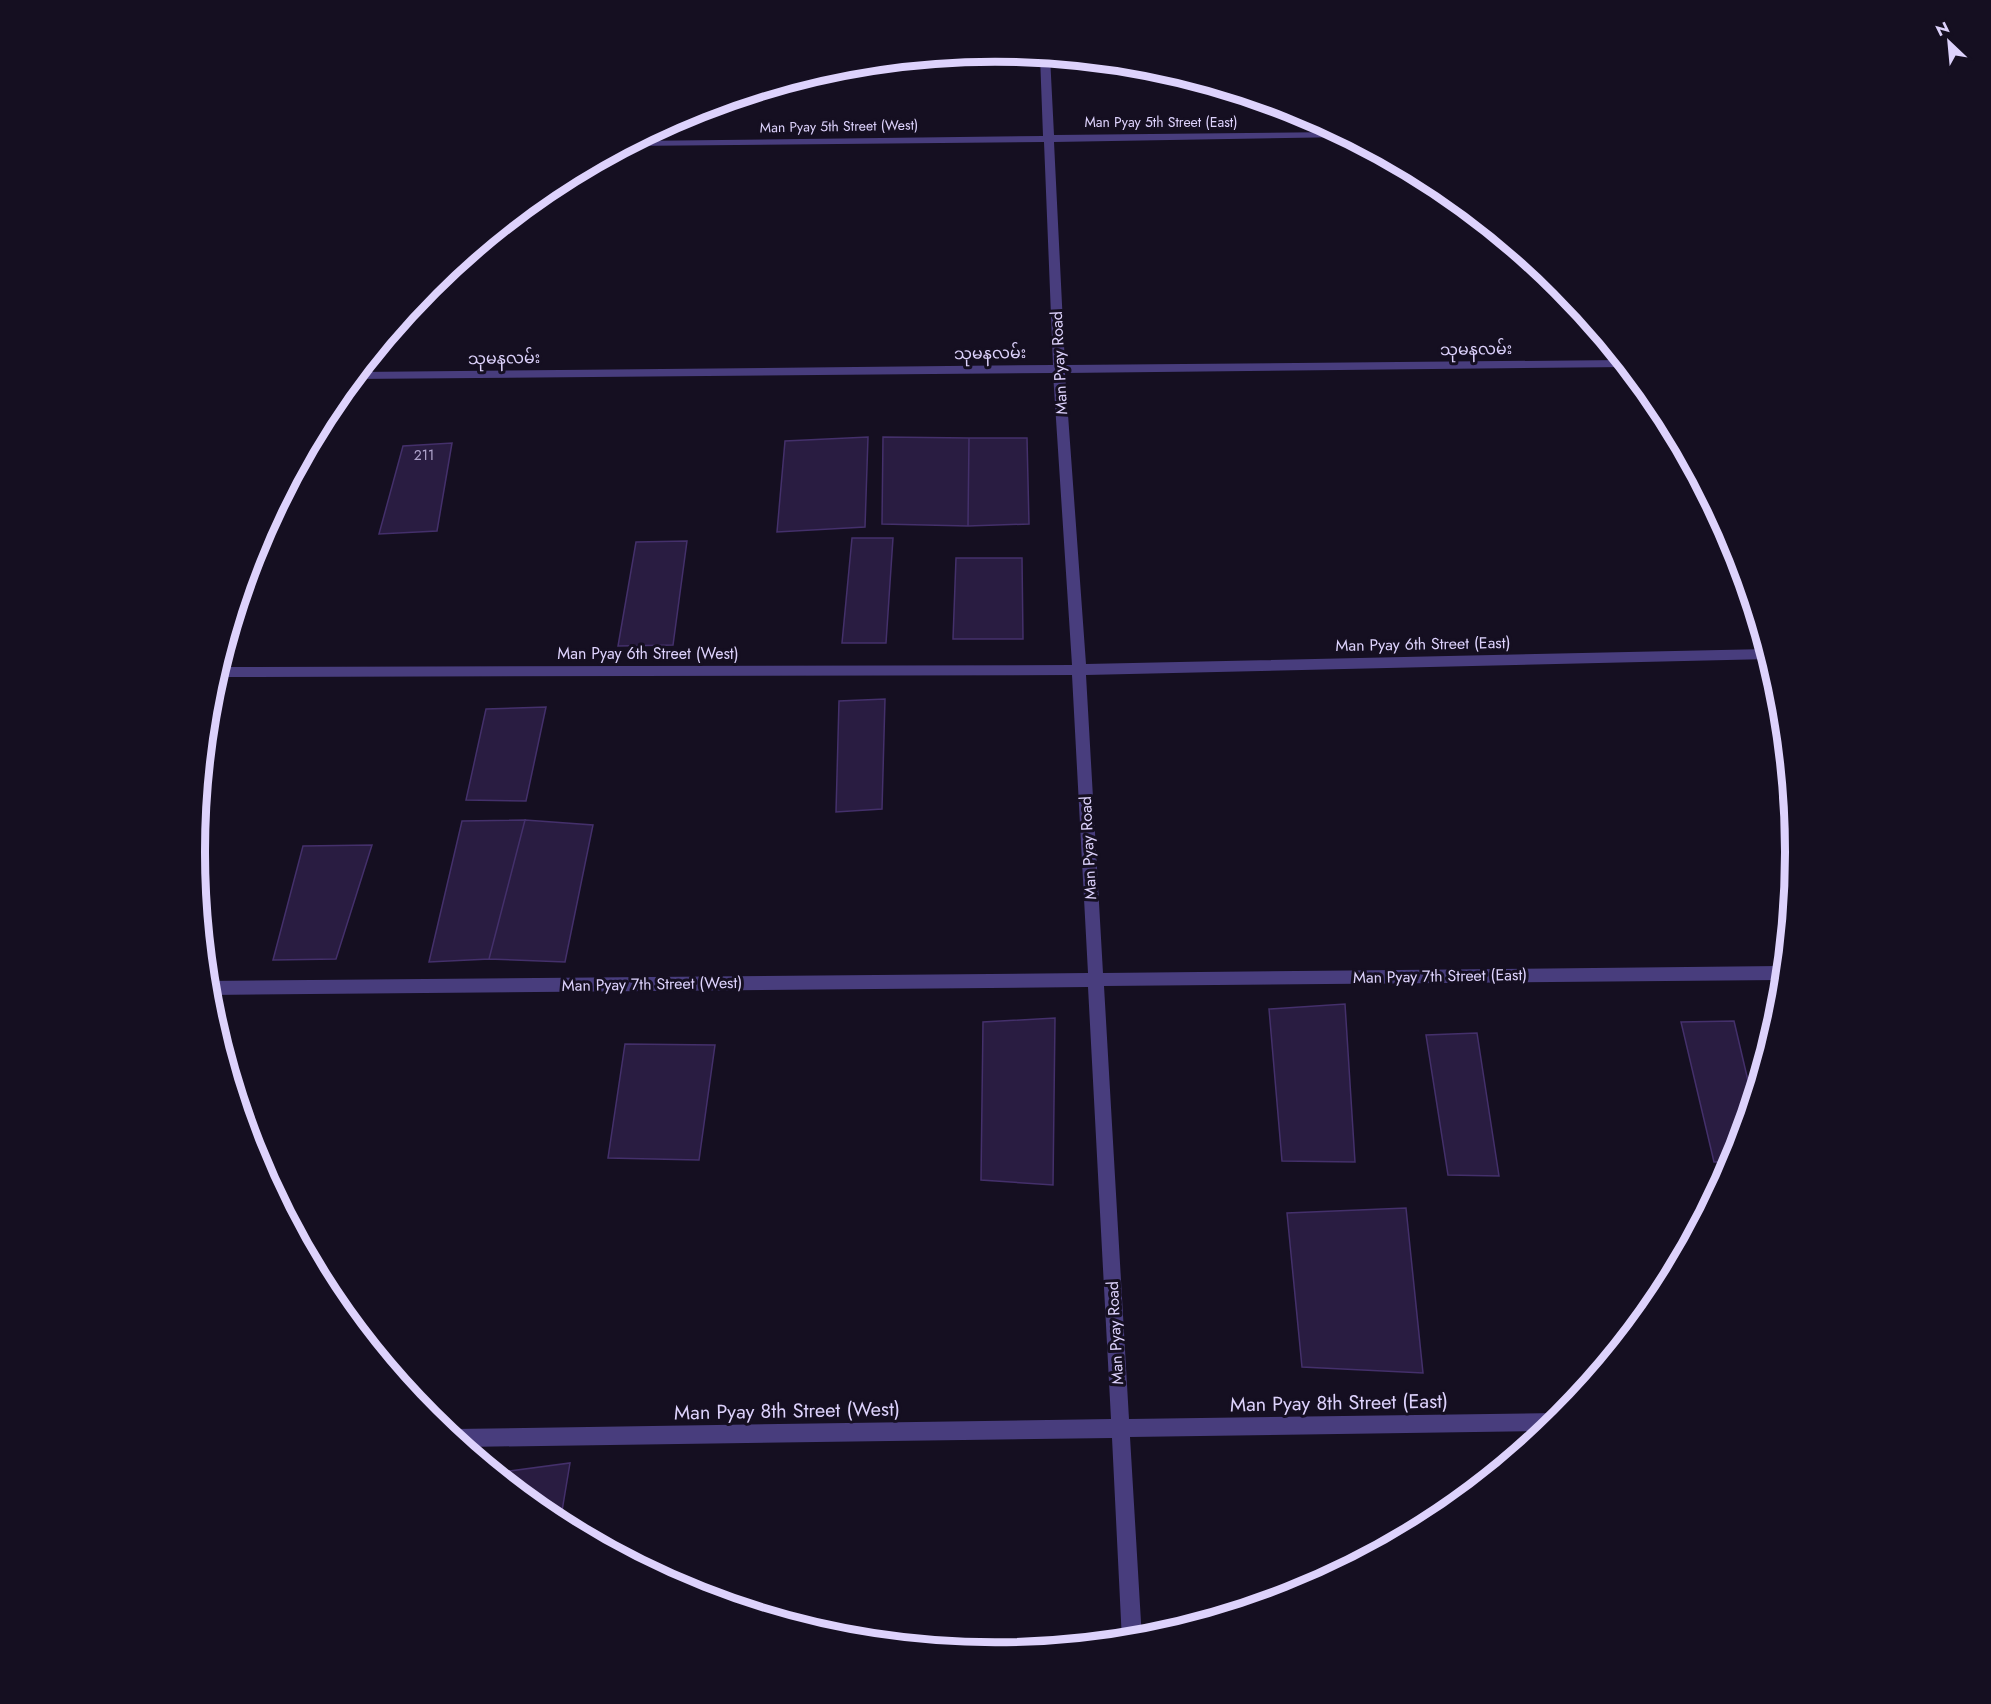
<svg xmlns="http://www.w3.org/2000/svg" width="1991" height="1704" viewBox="0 0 1991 1704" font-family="Jost,'Noto Sans Myanmar',sans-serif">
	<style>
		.building { fill: #291c41; stroke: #44306b; stroke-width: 1.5 }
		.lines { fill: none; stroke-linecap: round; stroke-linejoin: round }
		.minor { fill: #483d7d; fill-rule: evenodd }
		.labels { text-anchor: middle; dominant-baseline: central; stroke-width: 6; stroke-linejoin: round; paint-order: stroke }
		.far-street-label { font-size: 14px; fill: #ddd2fc; stroke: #150f21 }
		.number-label { font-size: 14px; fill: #b0a4cd }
		.street-label { font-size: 16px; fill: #ddd2fc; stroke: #150f21 }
		.near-street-label { font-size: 20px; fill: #ddd2fc; stroke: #150f21 }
		.rim { fill: none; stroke: #ddd2fc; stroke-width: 8 }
	</style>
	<rect width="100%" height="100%" fill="#150f21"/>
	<!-- building -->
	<path class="building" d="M868 437 865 527 777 532 785 441Z
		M883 437 969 438 968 526 882 524Z
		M969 438H1027L1029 524 968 526Z
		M452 443 437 531 379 534 403 446Z
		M852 538H893L886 643H842Z
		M687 541 673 645 618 646 636 542Z
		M956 558H1022L1023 639H953Z
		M885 699 882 809 836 812 839 701Z
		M546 707 526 801 466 800 486 709Z
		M525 820 593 825 565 962 489 959Z
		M525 820 489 959 429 962 462 821Z
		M372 845 336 959 273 960 303 846Z
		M1345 1004 1355 1162 1282 1161 1269 1009Z
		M1055 1018 1053 1185 981 1180 983 1022Z
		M1734 1021 1753 1102 1733 1162H1714L1681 1022Z
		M1477 1033 1499 1176 1448 1175 1426 1035Z
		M625 1044 715 1045 699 1160 608 1158Z
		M1406 1208 1423 1373 1302 1367 1287 1213Z
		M570 1463 560 1523 550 1518 508 1483 510 1471Z"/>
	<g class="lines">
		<!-- minor -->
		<path class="minor" d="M1040 56H1050L1054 135 1339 132 1349 137 1054 142 1065 365 1623 360 1629 367 1065 373 1086 664 1767 649 1770 659 1086 675 1103 973 1785 966 1784 980 1104 986 1129 1419 1558 1413 1564 1415 1546 1431 1130 1437 1142 1639 1122 1641 1112 1438 464 1447 447 1433 454 1429 1111 1419 1088 987 209 995 207 981 1088 973 1072 675 216 677 219 667 1072 665 1053 373 352 379 358 372 1053 365 1044 142 626 146 635 141 1043 136Z"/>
	</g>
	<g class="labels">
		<!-- far-street labels -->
		<g class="far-street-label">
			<text x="1161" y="122">Man Pyay 5th Street (East)</text>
			<text transform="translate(839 126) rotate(-1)">Man Pyay 5th Street (West)</text>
		</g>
		<!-- number labels -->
		<g class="number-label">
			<text x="424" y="455">211</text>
		</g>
		<!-- street labels -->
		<g class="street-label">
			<text transform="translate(1476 349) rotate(-1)">သုမနလမ်း</text>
			<text transform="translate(990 353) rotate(-1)">သုမနလမ်း</text>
			<text transform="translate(504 358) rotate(-1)">သုမနလမ်း</text>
			<text transform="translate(1059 363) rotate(-93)">Man Pyay Road</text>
			<text transform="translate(1423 644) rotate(-1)">Man Pyay 6th Street (East)</text>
			<text x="648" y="653">Man Pyay 6th Street (West)</text>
			<text transform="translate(1088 848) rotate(-93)">Man Pyay Road</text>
			<text transform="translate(1440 976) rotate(-1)">Man Pyay 7th Street (East)</text>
			<text transform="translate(652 984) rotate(-1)">Man Pyay 7th Street (West)</text>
			<text transform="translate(1115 1333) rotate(-93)">Man Pyay Road</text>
		</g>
		<!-- near-street labels -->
		<g class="near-street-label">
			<text transform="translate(1339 1403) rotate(-1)">Man Pyay 8th Street (East)</text>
			<text transform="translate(787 1411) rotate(-1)">Man Pyay 8th Street (West)</text>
		</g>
	</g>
	<!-- crop -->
	<path d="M0 0H1991V1704H0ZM205 852a790 790 0 1 1 1580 0a790 790 0 1 1-1580 0Z" fill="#150f21" fill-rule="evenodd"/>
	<path class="rim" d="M205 852a790 790 0 1 1 1580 0a790 790 0 1 1-1580 0Z"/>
	<!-- north arrow -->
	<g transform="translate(1949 42) rotate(334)" stroke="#150f21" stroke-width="4.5" paint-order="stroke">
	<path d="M0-4.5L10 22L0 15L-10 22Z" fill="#ddd2fc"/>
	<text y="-9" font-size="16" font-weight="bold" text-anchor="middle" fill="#ddd2fc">N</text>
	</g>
</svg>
